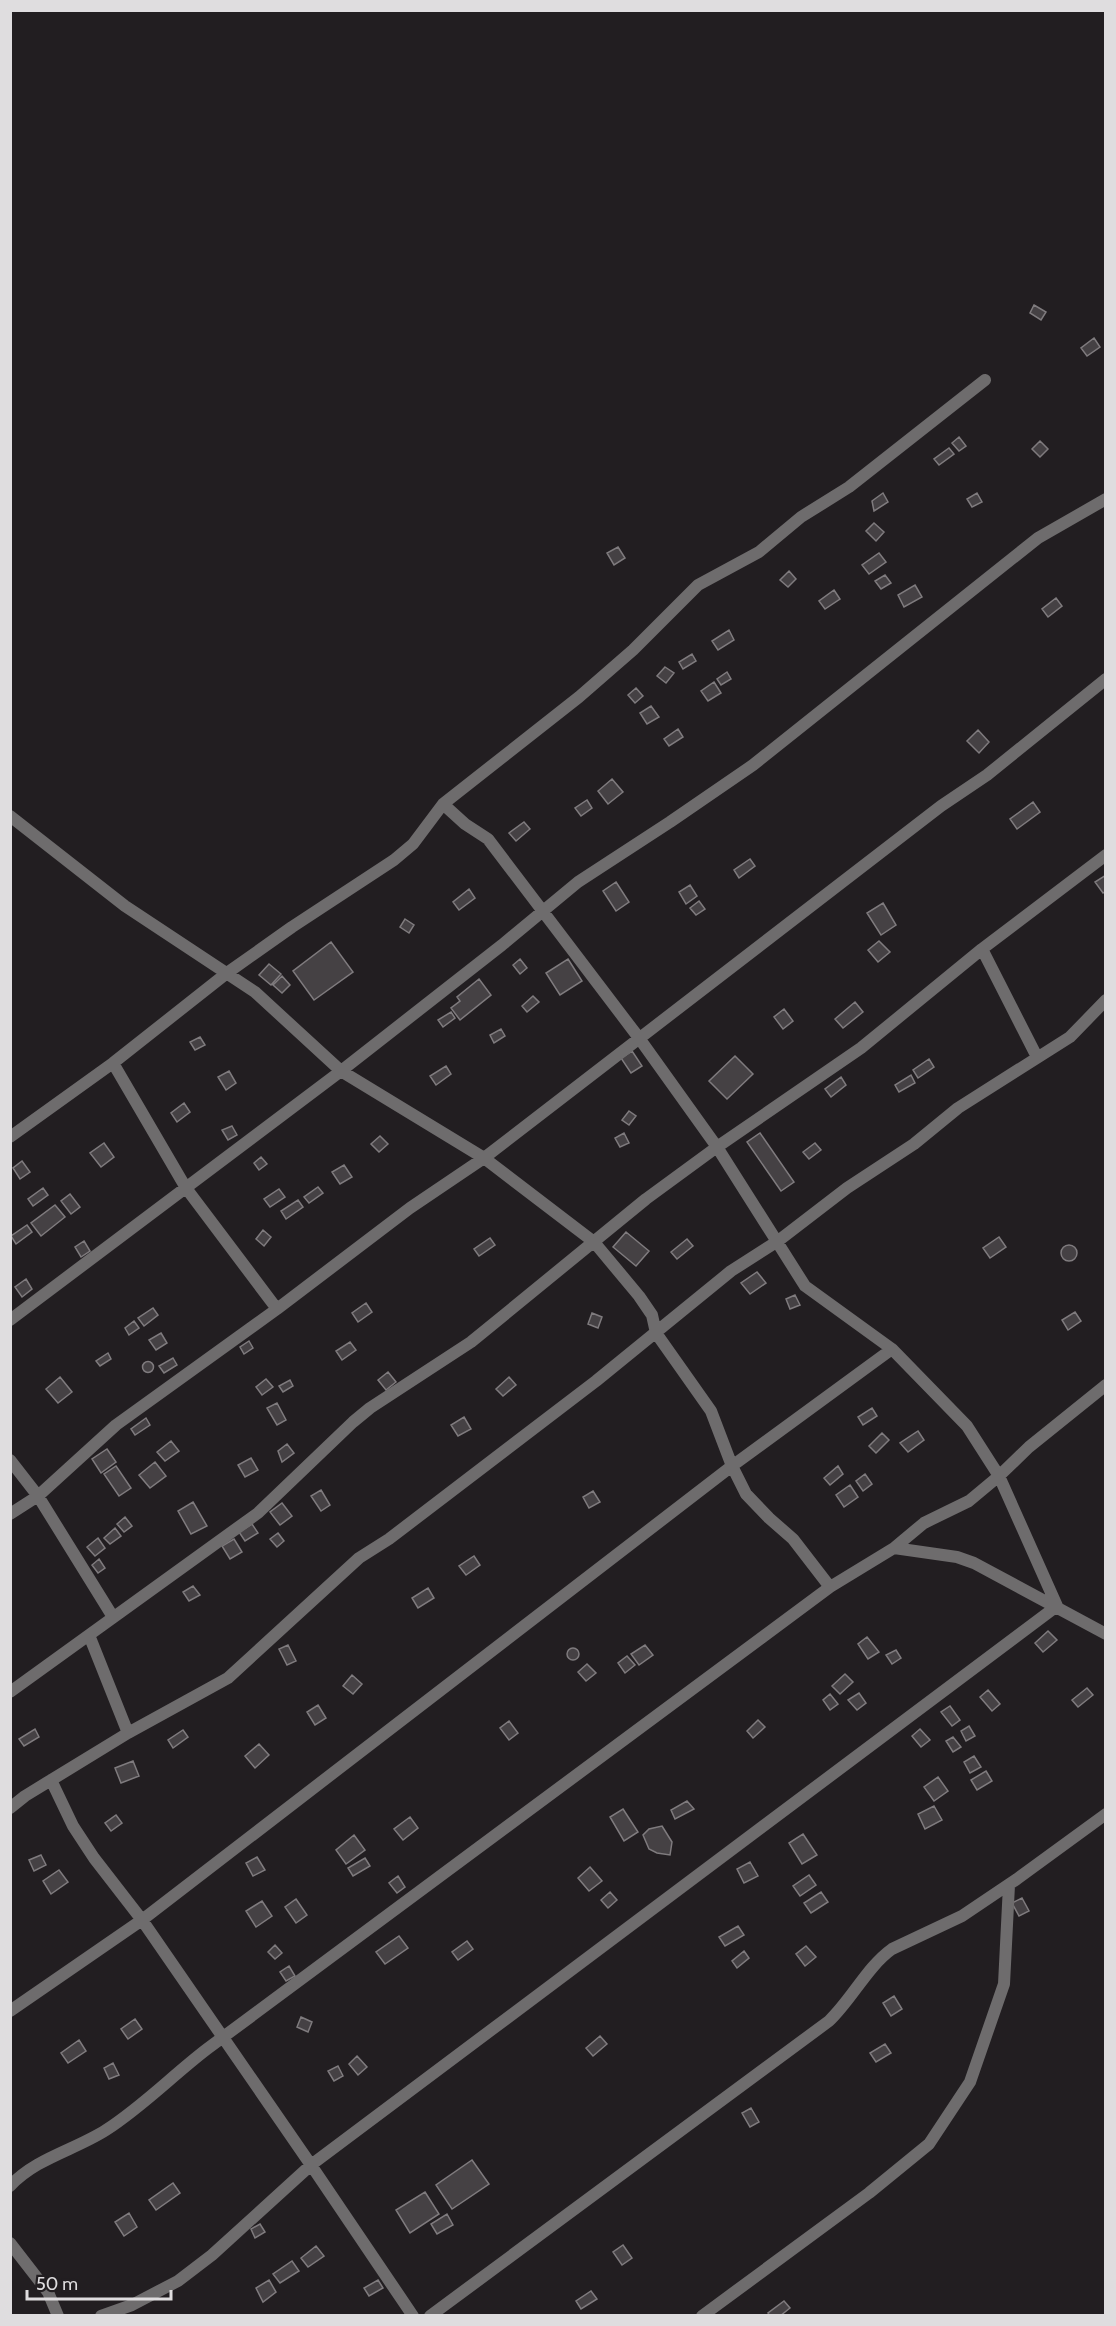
<svg xmlns="http://www.w3.org/2000/svg" width="1116" height="2326" viewBox="0 0 1116 2326" font-family="Cabin,sans-serif">
	<style>
		.building { fill: #454144; stroke: #7f7b7e; stroke-width: 1.5 }
		.lines { fill: none; stroke-linecap: round; stroke-linejoin: round }
		.minor { stroke: #6e6c6d; stroke-width: 12 }
	</style>
	<rect width="100%" height="100%" fill="#221e21"/>
	<!-- building -->
	<path class="building" d="M1034 305 1046 312 1041 320 1030 313Z
		M1094 338 1100 347 1087 356 1081 348Z
		M959 437 966 446 959 451 952 443Z
		M1040 441 1048 449 1040 457 1032 449Z
		M949 448 954 454 939 465 934 459Z
		M883 493 888 502 874 511 872 501Z
		M977 493 982 502 972 507 967 499Z
		M874 523 884 532 876 541 866 531Z
		M618 547 625 558 614 565 607 553Z
		M879 553 886 562 869 574 862 565Z
		M789 571 796 579 788 587 780 580Z
		M885 575 891 583 881 589 875 581Z
		M915 585 922 597 904 607 898 595Z
		M834 590 840 599 825 609 819 601Z
		M1056 598 1062 606 1048 617 1042 609Z
		M729 630 734 640 718 650 712 641Z
		M692 654 696 661 683 669 679 662Z
		M665 667 674 673 666 683 657 676Z
		M727 672 731 679 721 685 717 679Z
		M714 682 721 693 708 701 701 691Z
		M636 688 643 696 635 703 628 695Z
		M651 706 659 717 647 724 640 713Z
		M678 729 683 737 669 746 664 739Z
		M978 730 989 742 979 753 967 741Z
		M612 779 623 792 608 804 598 791Z
		M587 800 592 808 581 816 575 808Z
		M1033 802 1040 812 1017 829 1010 819Z
		M524 822 530 829 516 841 509 833Z
		M750 859 755 866 739 878 734 870Z
		M1106 875V891L1103 893 1095 882Z
		M616 882 629 902 616 911 603 891Z
		M690 885 697 896 686 904 679 892Z
		M469 889 475 898 459 910 453 902Z
		M699 901 705 909 696 915 690 908Z
		M883 903 896 925 881 935 867 913Z
		M405 919 414 925 409 933 400 927Z
		M879 941 890 952 878 962 868 950Z
		M331 942 353 972 314 1000 293 971Z
		M520 959 527 968 520 974 513 965Z
		M568 959 582 981 560 995 546 973Z
		M269 964 281 974 271 985 259 975Z
		M282 976 290 985 282 993 273 985Z
		M479 979 491 995 460 1020 451 1008 460 1001 457 997Z
		M533 996 539 1002 527 1012 522 1006Z
		M855 1002 863 1012 843 1028 835 1019Z
		M784 1009 793 1021 783 1029 774 1017Z
		M451 1012 455 1018 443 1027 438 1020Z
		M501 1029 505 1036 494 1043 490 1035Z
		M200 1037 205 1045 195 1050 190 1042Z
		M632 1051 642 1066 631 1073 621 1058Z
		M735 1056 753 1074 727 1099 709 1081Z
		M929 1059 934 1067 918 1078 913 1070Z
		M446 1066 451 1074 436 1085 430 1076Z
		M229 1071 236 1083 226 1090 218 1077Z
		M911 1075 915 1083 899 1092 895 1085Z
		M841 1077 846 1085 831 1097 825 1089Z
		M184 1103 190 1112 177 1122 171 1113Z
		M629 1111 636 1116 629 1125 622 1120Z
		M232 1126 237 1135 228 1140 222 1130Z
		M624 1133 629 1143 620 1147 615 1138Z
		M760 1133 794 1182 781 1191 747 1142Z
		M380 1136 388 1144 379 1152 371 1144Z
		M104 1143 114 1157 101 1167 90 1153Z
		M815 1143 821 1150 809 1159 803 1152Z
		M261 1157 267 1164 259 1170 254 1163Z
		M22 1161 30 1172 20 1179 13 1168Z
		M344 1165 352 1177 340 1184 332 1172Z
		M318 1187 323 1193 309 1203 304 1197Z
		M43 1188 48 1195 33 1206 28 1199Z
		M279 1189 285 1197 270 1207 264 1199Z
		M70 1194 80 1207 71 1214 61 1201Z
		M298 1200 303 1207 286 1219 281 1211Z
		M55 1205 65 1217 41 1236 31 1223Z
		M27 1225 32 1232 16 1244 11 1236Z
		M263 1230 271 1237 264 1246 256 1239Z
		M626 1232 649 1251 636 1266 613 1247Z
		M999 1237 1006 1247 990 1258 983 1248Z
		M490 1238 495 1245 479 1256 474 1249Z
		M687 1239 693 1246 677 1259 671 1252Z
		M84 1241 90 1251 81 1257 75 1247Z
		M1061 1253a8 8 0 1 1 16 0a8 8 0 1 1-16 0Z
		M757 1272 766 1283 750 1294 741 1283Z
		M26 1279 32 1289 22 1297 15 1287Z
		M795 1295 800 1305 790 1309 786 1299Z
		M366 1303 372 1312 358 1322 352 1313Z
		M153 1308 158 1315 144 1326 138 1318Z
		M1075 1312 1081 1321 1068 1330 1062 1320Z
		M592 1313 602 1317 598 1328 588 1324Z
		M134 1321 139 1328 129 1335 125 1328Z
		M161 1333 167 1343 156 1350 149 1340Z
		M249 1341 253 1348 244 1354 240 1347Z
		M350 1342 356 1350 342 1360 336 1351Z
		M108 1353 111 1359 100 1366 96 1361Z
		M173 1358 177 1365 164 1373 159 1366Z
		M142.5 1367a5.5 5.5 0 1 1 11 0a5.5 5.5 0 1 1-11 0Z
		M388 1372 396 1382 386 1390 378 1380Z
		M60 1377 72 1392 58 1403 46 1389Z
		M509 1377 516 1385 503 1396 496 1389Z
		M266 1379 273 1387 262 1395 256 1387Z
		M290 1380 293 1386 283 1392 279 1386Z
		M277 1403 286 1420 277 1425 267 1408Z
		M872 1408 877 1416 863 1425 858 1417Z
		M464 1417 471 1429 458 1436 451 1425Z
		M146 1418 150 1425 135 1435 131 1429Z
		M918 1431 924 1440 908 1452 900 1443Z
		M882 1433 889 1440 876 1453 869 1446Z
		M171 1441 179 1451 165 1461 157 1452Z
		M287 1444 294 1453 282 1462 278 1451Z
		M107 1449 116 1462 101 1473 92 1459Z
		M251 1458 258 1470 245 1477 238 1465Z
		M155 1462 166 1476 150 1488 139 1475Z
		M116 1466 131 1488 119 1496 104 1474Z
		M838 1466 843 1474 830 1485 824 1478Z
		M865 1474 872 1484 863 1491 856 1481Z
		M850 1485 858 1497 844 1507 836 1495Z
		M321 1490 330 1505 321 1511 311 1496Z
		M593 1491 600 1502 589 1508 583 1497Z
		M193 1502 207 1526 191 1534 178 1511Z
		M282 1503 292 1516 280 1525 270 1512Z
		M125 1517 132 1526 124 1532 117 1524Z
		M252 1524 258 1533 245 1541 239 1532Z
		M115 1528 121 1536 110 1544 104 1538Z
		M278 1533 284 1541 277 1547 270 1539Z
		M98 1538 105 1548 95 1556 87 1547Z
		M234 1539 242 1552 230 1559 222 1546Z
		M474 1556 480 1565 466 1575 459 1566Z
		M99 1559 105 1568 98 1573 92 1565Z
		M193 1586 200 1595 189 1601 183 1592Z
		M428 1588 434 1598 418 1608 412 1598Z
		M1048 1631 1057 1640 1043 1652 1035 1643Z
		M867 1637 879 1652 868 1659 858 1644Z
		M288 1645 296 1661 287 1665 279 1649Z
		M645 1645 653 1655 639 1665 631 1654Z
		M567 1654a6 6 0 1 1 12 0a6 6 0 1 1-12 0Z
		M896 1650 901 1658 892 1664 886 1655Z
		M627 1656 635 1665 625 1673 618 1663Z
		M587 1664 596 1673 586 1681 578 1672Z
		M845 1674 853 1682 840 1694 832 1686Z
		M352 1675 362 1684 353 1694 343 1686Z
		M1087 1688 1093 1695 1078 1707 1072 1700Z
		M988 1690 1000 1704 992 1711 980 1697Z
		M859 1693 866 1703 857 1710 848 1700Z
		M830 1694 838 1704 830 1710 823 1700Z
		M318 1705 326 1718 315 1725 307 1712Z
		M950 1706 960 1720 952 1726 941 1712Z
		M758 1720 765 1727 753 1738 747 1731Z
		M509 1721 518 1733 509 1740 500 1728Z
		M969 1726 975 1736 966 1741 961 1731Z
		M35 1729 39 1737 24 1746 19 1739Z
		M920 1729 930 1740 921 1747 912 1736Z
		M183 1730 188 1737 173 1748 168 1740Z
		M953 1737 961 1747 953 1752 946 1741Z
		M259 1744 269 1755 255 1768 245 1756Z
		M974 1756 981 1767 970 1773 964 1762Z
		M133 1761 139 1776 121 1783 115 1768Z
		M986 1771 992 1781 977 1790 971 1780Z
		M938 1777 948 1791 934 1801 924 1787Z
		M687 1801 694 1809 675 1819 671 1810Z
		M934 1806 942 1820 925 1829 918 1814Z
		M623 1809 638 1832 624 1841 610 1817Z
		M116 1815 122 1823 111 1831 105 1823Z
		M410 1817 418 1828 403 1840 394 1829Z
		M662 1826 672 1842 670 1855 657 1853 649 1849 643 1835 649 1829Z
		M803 1834 817 1855 802 1864 789 1843Z
		M354 1835 365 1850 346 1864 336 1850Z
		M41 1855 46 1865 34 1871 29 1860Z
		M257 1857 265 1870 253 1876 246 1863Z
		M365 1858 370 1866 353 1876 348 1868Z
		M750 1862 758 1876 744 1883 737 1869Z
		M590 1867 602 1881 589 1891 578 1878Z
		M59 1870 68 1882 51 1894 43 1881Z
		M809 1875 816 1885 800 1896 793 1886Z
		M398 1876 405 1887 397 1893 389 1883Z
		M610 1892 617 1900 608 1908 601 1900Z
		M821 1892 828 1902 811 1913 804 1903Z
		M1022 1898 1029 1911 1019 1916 1012 1903Z
		M296 1899 307 1915 296 1923 285 1907Z
		M262 1901 272 1916 256 1927 246 1911Z
		M738 1926 744 1935 725 1946 719 1937Z
		M399 1936 408 1948 385 1964 376 1952Z
		M467 1941 473 1949 458 1960 452 1952Z
		M275 1945 282 1953 275 1959 268 1952Z
		M806 1946 816 1957 805 1966 796 1954Z
		M744 1951 749 1958 737 1968 732 1961Z
		M289 1966 295 1976 286 1981 280 1972Z
		M894 1996 902 2009 891 2016 883 2003Z
		M301 2017 312 2022 308 2032 297 2027Z
		M135 2019 142 2029 128 2039 121 2029Z
		M600 2036 607 2044 593 2056 586 2048Z
		M79 2040 86 2051 68 2063 61 2053Z
		M885 2044 891 2053 876 2062 870 2053Z
		M357 2056 367 2067 358 2075 349 2064Z
		M113 2063 119 2075 109 2079 104 2068Z
		M338 2066 343 2076 334 2081 328 2071Z
		M751 2108 759 2122 750 2127 742 2113Z
		M472 2160 489 2184 452 2209 436 2185Z
		M173 2183 180 2193 156 2210 149 2200Z
		M425 2192 439 2214 410 2233 396 2210Z
		M129 2213 137 2227 124 2236 115 2222Z
		M447 2214 453 2225 437 2234 431 2224Z
		M260 2224 265 2232 255 2238 251 2229Z
		M623 2245 632 2258 622 2265 613 2252Z
		M316 2246 324 2256 308 2267 301 2258Z
		M292 2261 299 2271 280 2283 273 2274Z
		M269 2280 276 2292 263 2302 256 2288Z
		M378 2280 383 2288 369 2296 364 2288Z
		M591 2291 597 2299 581 2309 576 2301Z
		M784 2301 790 2308 780 2316H770L768 2313Z"/>
	<g class="lines">
		<!-- minor -->
		<path class="minor" d="M10 816 125 906 255 992 341 1071 484 1158 594 1242 639 1296 652 1315 656 1333 711 1411 732 1466 746 1494 769 1518 793 1539 830 1587
			M982 949 1037 1057
			M113 1063 186 1188 277 1309
			M10 1137 113 1063 227 973 292 927 394 860 413 844 443 804 579 697 633 650 698 585 759 552 801 517 849 487 985 380
			M10 1320 341 1071 502 945 578 882 670 822 753 765 1038 538 1106 499
			M10 1460 38 1496 113 1617
			M10 1514 38 1496 116 1425 277 1309 410 1208 484 1158 941 806 987 775 1106 679
			M894 1548 924 1523 969 1501 999 1476 1029 1447 1106 1385
			M89 1635 128 1733
			M10 1692 258 1513 353 1422 370 1408 471 1342 646 1199 717 1147 861 1048 982 949 1106 855
			M51 1780 73 1826 94 1858 142 1920 311 2165 1057 1606 999 1476 967 1426 892 1349 805 1286 717 1147 639 1038 488 839 465 824 443 804
			M10 1808 25 1796 128 1733 228 1678 359 1558 389 1539 596 1381 731 1271 778 1241 847 1188 914 1144 958 1108 1070 1037 1106 1000
			M10 2011 142 1920 732 1466 892 1349
			M10 2186C36 2158 75 2150 106 2130 142 2107 173 2075 207 2049L830 1587 894 1548 957 1557 974 1563 1106 1634
			M10 2243 48 2292 58 2316
			M101 2316 132 2305 178 2281 212 2255 311 2165 413 2316
			M430 2316 829 2021C852 1999 867 1967 892 1949L962 1916 1017 1879 1106 1814
			M702 2316 869 2193 929 2144 970 2082 1004 1984 1009 1885"/>
	</g>
	<!-- border -->
	<rect width="1116" height="2326" fill="none" stroke="#dfdddf" stroke-width="24"/>
	<!-- scale -->
	<path d="M27 2290v9h144v-9" fill="none" stroke="#dfdddf" stroke-width="3"/>
	<text x="36" y="2290" font-size="18" fill="#dfdddf" stroke="#221e21" stroke-width="4.5" paint-order="stroke">50 m</text>
</svg>
